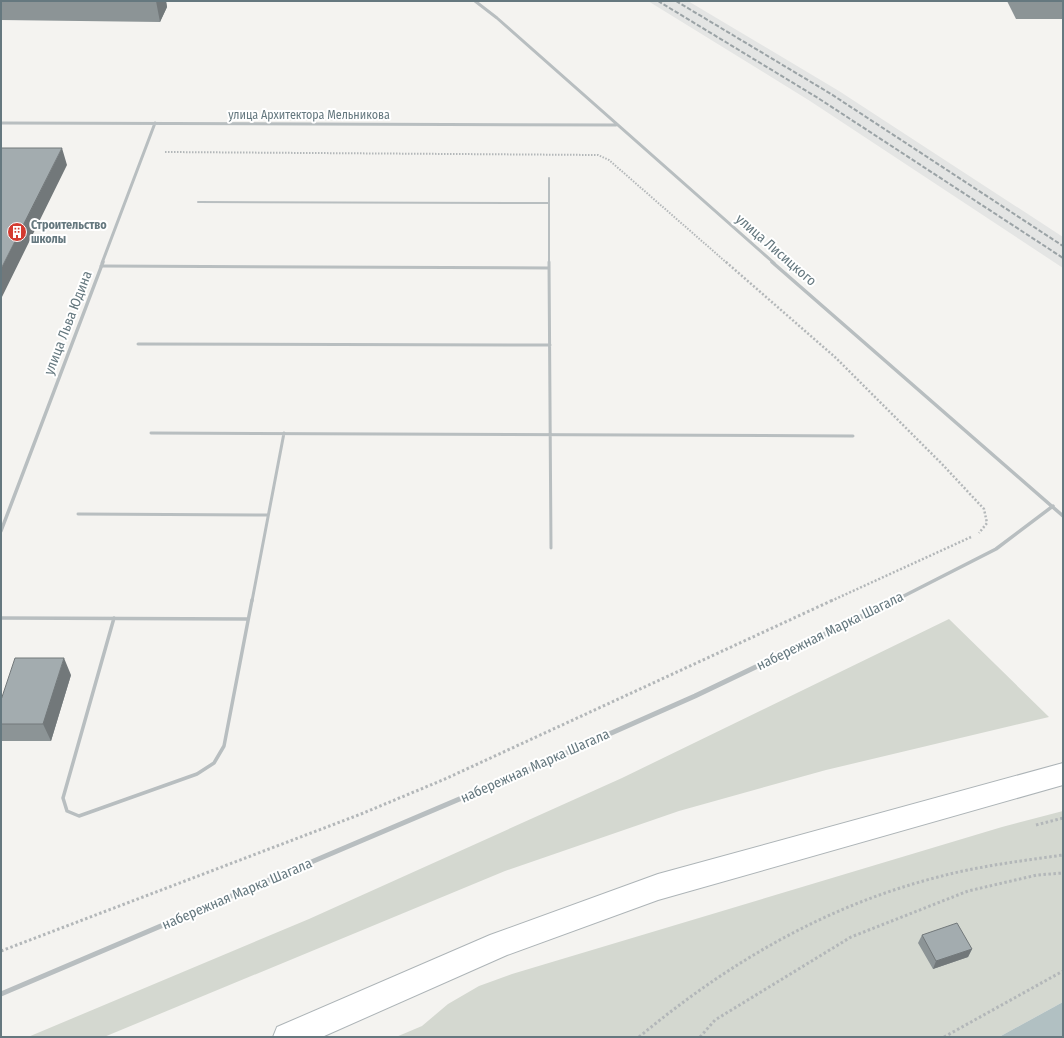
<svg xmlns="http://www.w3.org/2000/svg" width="1064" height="1038" viewBox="0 0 1064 1038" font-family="'Fira Sans Condensed',sans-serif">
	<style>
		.built { fill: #e4e5e4 }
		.green { fill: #d4d8d0 }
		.water { fill: #b1c0c2 }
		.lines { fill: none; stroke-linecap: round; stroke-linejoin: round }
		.secondary-casing { stroke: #adb4b7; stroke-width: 2 }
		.path-far2 { stroke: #b3b7b9; stroke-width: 2; stroke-dasharray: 1.5 1.5; stroke-linecap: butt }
		.path-far1 { stroke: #b3b7b9; stroke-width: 2.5; stroke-dasharray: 2 2; stroke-linecap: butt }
		.path { stroke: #b3b7b9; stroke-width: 3; stroke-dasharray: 2.5 2.5; stroke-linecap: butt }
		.service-far2 { stroke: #b8bec0; stroke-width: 2 }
		.service-far1 { stroke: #b8bec0; stroke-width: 3 }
		.service { stroke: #b8bec0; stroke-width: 3.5 }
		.minor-far2 { stroke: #b8bec0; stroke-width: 3 }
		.minor-far1 { stroke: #b8bec0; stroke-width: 3.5 }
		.minor { stroke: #b8bec0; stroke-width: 5 }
		.secondary { fill: #fff; fill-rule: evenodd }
		.rail { stroke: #9ba3a6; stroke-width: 2; stroke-dasharray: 4.5 2; stroke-linecap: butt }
		.wall { fill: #8c9496 }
		.shaded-wall { fill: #72787a }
		.building { fill: #a3acaf; stroke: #72787a }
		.labels { text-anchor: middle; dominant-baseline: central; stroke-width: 4; stroke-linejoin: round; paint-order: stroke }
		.far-street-label { font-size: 12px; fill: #65787f; stroke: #fff }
		.far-poi-label { font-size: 12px; font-weight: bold; fill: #65787f; stroke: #fff; text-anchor: start }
		.street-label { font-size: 14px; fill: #65787f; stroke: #fff }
	</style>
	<rect width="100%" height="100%" fill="#f4f3f0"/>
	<!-- built -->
	<path class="built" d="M648 1H688L839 91 1063 237V268L810 101Z"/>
	<!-- green -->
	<path class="green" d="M949 619 1049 717 826 770 679 811 505 871 104 1037H28L309 919 622 778Z
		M1063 811V1002L999 1037H396L422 1026 448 1004 479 986 512 974 1002 827Z"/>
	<!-- water -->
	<path class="water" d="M1063 1002V1037H999Z"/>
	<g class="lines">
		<!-- secondary casing -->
		<g class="secondary-casing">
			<path id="secondary" d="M1063 763V785L658 900 507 955 322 1037H273L277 1027 490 935 658 874Z"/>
		</g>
		<!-- path-far2 -->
		<path class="path-far2" d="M165 152 598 155 609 160 727 263"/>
		<!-- path-far1 -->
		<path class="path-far1" d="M726 262 836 358 942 464 984 509 987 523 979 533
			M831 601 971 537"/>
		<!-- path -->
		<path class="path" d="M1036 825 1063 818
			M1 951 361 814 445 779 833 600
			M639 1037C728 963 825 906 938 877 979 866 1021 861 1063 855
			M700 1037 715 1020 851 937 968 891 1037 875 1063 873
			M944 1037 1063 971"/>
		<!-- service-far2 -->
		<path class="service-far2" d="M549 178V263
			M198 202 549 203"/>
		<!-- service-far1 -->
		<path class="service-far1" d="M549 262 551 548
			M101 266 549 268
			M138 344 550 345
			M151 433 853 436
			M78 514 268 515
			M252 601 284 433"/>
		<!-- service -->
		<path class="service" d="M1 618 248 619
			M114 618 63 798 67 811 79 816 197 774 214 763 224 746 252 600"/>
		<!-- minor-far2 -->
		<path class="minor-far2" d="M475 1 497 18 774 263
			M1 123 616 125
			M102 263 155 123"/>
		<!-- minor-far1 -->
		<path class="minor-far1" d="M772 262 1063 516
			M1 531 103 262
			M894 601 996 549 1053 506"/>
		<!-- minor -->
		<path class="minor" d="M1 994 530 769 695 696 896 600"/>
		<!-- secondary -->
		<use href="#secondary" class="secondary"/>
		<!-- rail -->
		<path class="rail" d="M658 1 818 98 1063 258
			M676 1 831 94 1063 246"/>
	</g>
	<!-- wall -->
	<path class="wall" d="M1 1H166L167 7 160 22 1 20Z
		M1007 1H1063V19H1016Z
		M71 675 51 741H1V700Z
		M922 935 972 949 968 957 933 969 918 943Z"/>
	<!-- shaded-wall -->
	<path class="shaded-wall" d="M156 1H166L167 7 160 22Z
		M62 148 67 165 1 299V269Z
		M64 658 71 675 51 741 43 724Z
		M972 949 968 957 933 969 936 961Z"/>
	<!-- building -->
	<path class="building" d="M1 148H62L1 269Z
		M15 658H64L43 724H1V700Z
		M957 923 972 949 936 961 922 935Z"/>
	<!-- icons -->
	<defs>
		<g id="building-disc" transform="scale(1)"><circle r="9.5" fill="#d33b31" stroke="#fff"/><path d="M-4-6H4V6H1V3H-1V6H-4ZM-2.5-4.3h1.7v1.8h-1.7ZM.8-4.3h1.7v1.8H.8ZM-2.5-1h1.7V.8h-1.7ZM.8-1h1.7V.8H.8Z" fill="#fff"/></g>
	</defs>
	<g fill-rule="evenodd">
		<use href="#building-disc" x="17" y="232"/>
	</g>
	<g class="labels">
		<!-- far-street labels -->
		<g class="far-street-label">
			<text x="309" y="115">улица Архитектора Мельникова</text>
		</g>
		<!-- far-poi labels -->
		<g class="far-poi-label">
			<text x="31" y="225">Строительство<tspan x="31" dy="14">школы</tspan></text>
		</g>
		<!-- street labels -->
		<g class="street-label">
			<text transform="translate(776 250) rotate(41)">улица Лисицкого</text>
			<text transform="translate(68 323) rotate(-69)">улица Льва Юдина</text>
			<text transform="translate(830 631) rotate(-26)">набережная Марка Шагала</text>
			<text transform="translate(535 766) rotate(-24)">набережная Марка Шагала</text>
			<text transform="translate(237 894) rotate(-23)">набережная Марка Шагала</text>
		</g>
	</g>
	<!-- border -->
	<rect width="1064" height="1038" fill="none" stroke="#65787f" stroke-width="4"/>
</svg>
